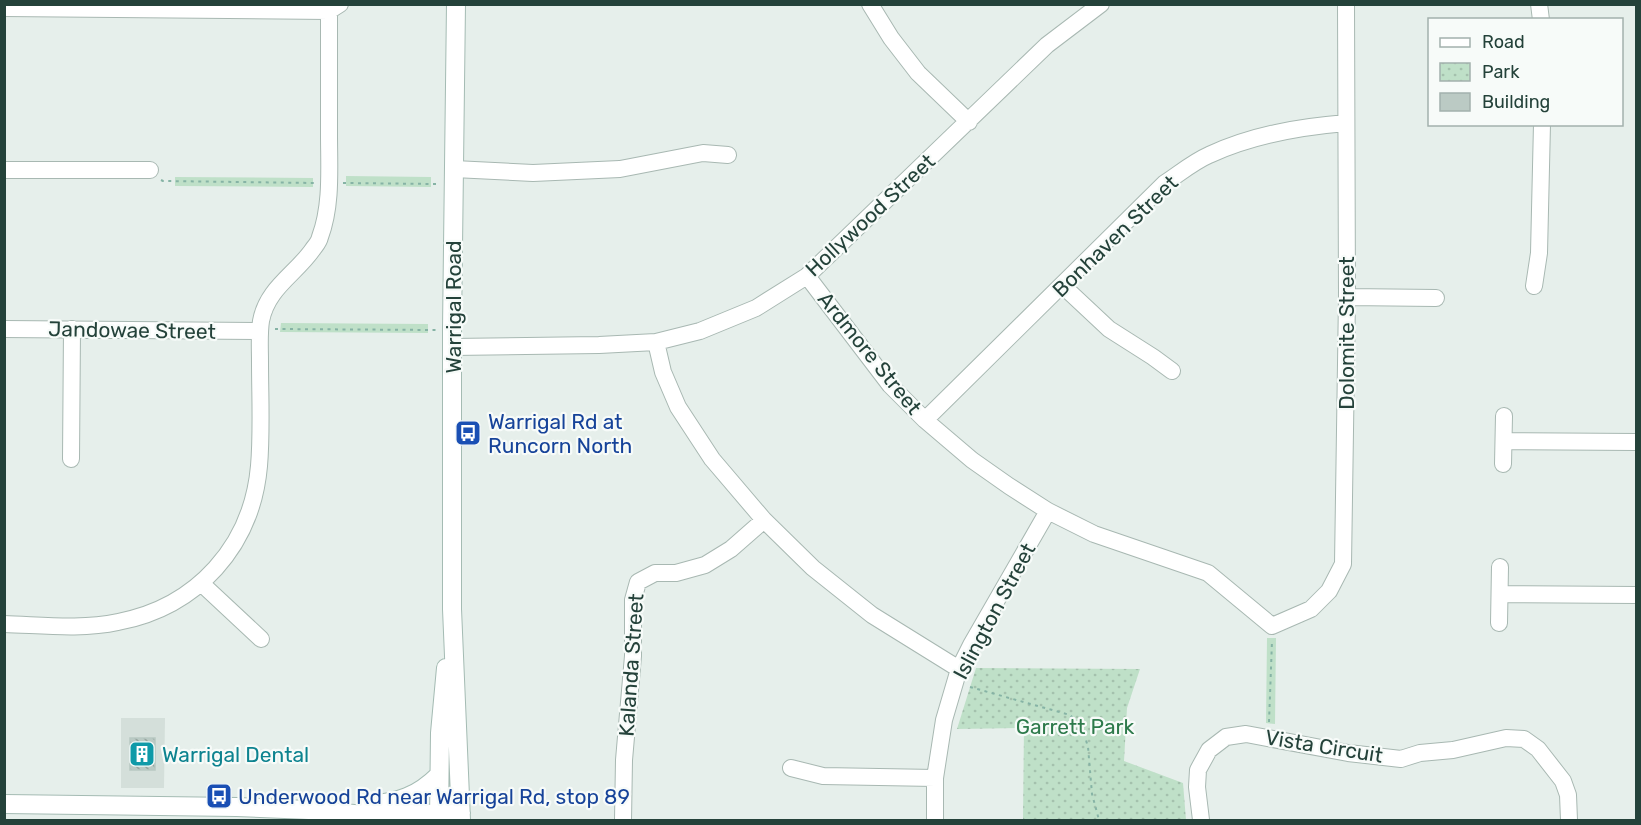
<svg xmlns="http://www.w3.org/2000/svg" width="1641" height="825" viewBox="0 0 1641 825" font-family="Rubik,sans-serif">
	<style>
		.built { fill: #d4dfda }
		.green { fill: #bfe0c8 }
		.park { fill: url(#park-dots) }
		.building { fill: url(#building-back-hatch); stroke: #b8c9c2; stroke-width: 1.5 }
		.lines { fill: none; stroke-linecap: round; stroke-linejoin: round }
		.street-casing { stroke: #a8b8b2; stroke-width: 18 }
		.secondary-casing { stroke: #a4bbb3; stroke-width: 20 }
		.path { stroke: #86b3a5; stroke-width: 2; stroke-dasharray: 3 4.5; stroke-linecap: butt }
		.street { stroke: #fff; stroke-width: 16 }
		.secondary { stroke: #fff; stroke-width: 18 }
		.labels { text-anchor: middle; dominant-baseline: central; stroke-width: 4.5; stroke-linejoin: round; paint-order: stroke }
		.street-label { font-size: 21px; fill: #24423a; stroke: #f7fbf9 }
		.transit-label { font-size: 21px; fill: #164399; stroke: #f7fbf9; text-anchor: start }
		.park-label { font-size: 21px; fill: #2d7a4b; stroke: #f7fbf9 }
		.culture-label { font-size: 21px; fill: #0d838f; stroke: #f7fbf9; text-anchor: start }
	</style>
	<defs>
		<pattern id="park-dots" width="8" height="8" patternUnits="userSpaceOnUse" patternTransform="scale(1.5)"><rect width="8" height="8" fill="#bfe0c8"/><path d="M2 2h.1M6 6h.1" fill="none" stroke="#a4c1ad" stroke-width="1.8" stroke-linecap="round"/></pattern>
		<pattern id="building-back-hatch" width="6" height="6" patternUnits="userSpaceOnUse" patternTransform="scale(1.5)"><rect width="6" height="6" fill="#bbcac4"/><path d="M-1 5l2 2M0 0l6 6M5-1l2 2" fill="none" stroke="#98a6a0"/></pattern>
	</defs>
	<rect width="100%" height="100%" fill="#e6efeb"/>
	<!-- built -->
	<path class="built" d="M121 718H165L164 788H121Z"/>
	<!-- green -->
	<path class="green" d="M346 176 431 177V187L346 186Z
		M175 177 313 178V187L175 186Z
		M281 323 428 324V333L280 332Z
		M1267 638H1276L1275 724 1266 723Z"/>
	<!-- park -->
	<path class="park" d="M976 668 1140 669 1127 708 1124 761 1183 783 1186 820H1023L1024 728 957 729Z"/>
	<!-- building -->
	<path class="building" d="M130 738H155V770H130Z"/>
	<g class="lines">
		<!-- street casing -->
		<g class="street-casing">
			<path id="street" d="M870 4 891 38 918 73 969 122
				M1539 4 1541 20
				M4 8 329 11
				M454 169 533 173 620 169 703 153 728 155
				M4 170H150
				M807 276 890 385 925 420 972 460 1009 486 1048 511 1094 534 1208 573 1272 626 1311 609 1329 591 1343 564 1347 297 1346 4
				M1062 285 1109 329 1153 357 1172 371
				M1534 286 1539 253 1542 124
				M1347 297 1436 298
				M4 329 260 331
				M656 342 663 372 678 407 712 459 764 520 813 568 872 615 959 669
				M452 347 599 345 656 342 700 331 756 308 807 276 1047 45 1101 4
				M925 420 1165 183C1179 174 1193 162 1209 155 1252 135 1298 127 1346 123
				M1504 441 1636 442
				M71 459 72 329
				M1503 464 1504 416
				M201 583 261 639
				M1500 594 1636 595
				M1499 623 1500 567
				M4 624C41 625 81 630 118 622 197 607 252 546 259 466 262 432 260 396 260 362 260 348 259 334 261 321 267 288 296 274 313 249 316 245 319 242 320 237 332 205 329 168 329 134 329 93 329 52 329 11L340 4
				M791 768 823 776 935 778
				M623 820 624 760 633 656V600L638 582 655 573H676L705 565 731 549 764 520
				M935 820V778L944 720 959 669 971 645 1048 511
				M1201 820 1197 787 1198 770 1209 750 1226 737 1246 734 1348 753 1401 759 1420 753 1453 750 1506 738 1524 739 1538 749 1563 781 1568 795 1569 820"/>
		</g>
		<!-- secondary casing -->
		<g class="secondary-casing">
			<path id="secondary" d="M456 4 452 329V609L461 820
				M4 804 237 807 309 810 365 815 461 813
				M368 805C398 803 418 796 439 775
				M439 820 440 733 446 668"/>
		</g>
		<!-- path -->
		<path class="path" d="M161 180 163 181 314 183
			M343 183 437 184
			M275 329 437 330
			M970 687 1070 715 1082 727 1088 747 1092 794 1099 820
			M1269 722 1272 641"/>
		<!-- street -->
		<use href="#street" class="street"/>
		<!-- secondary -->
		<use href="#secondary" class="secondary"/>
	</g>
	<!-- icons -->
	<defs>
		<g id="bus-square" transform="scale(1.35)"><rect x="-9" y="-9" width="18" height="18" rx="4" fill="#1a4fb4" stroke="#f7fbf9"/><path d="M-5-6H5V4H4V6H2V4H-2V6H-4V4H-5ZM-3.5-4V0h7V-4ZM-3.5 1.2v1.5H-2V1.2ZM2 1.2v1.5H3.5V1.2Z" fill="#fff"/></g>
		<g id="building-square" transform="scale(1.35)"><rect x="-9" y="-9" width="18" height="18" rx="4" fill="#0f9aa8" stroke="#f7fbf9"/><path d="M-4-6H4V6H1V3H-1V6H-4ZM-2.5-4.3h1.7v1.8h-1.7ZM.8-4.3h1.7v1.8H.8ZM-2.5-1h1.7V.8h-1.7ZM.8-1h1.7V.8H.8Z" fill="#fff"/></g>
	</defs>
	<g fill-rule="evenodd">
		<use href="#bus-square" x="468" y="433"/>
		<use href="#building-square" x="142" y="754"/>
		<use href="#bus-square" x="219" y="796"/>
	</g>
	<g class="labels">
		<!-- street labels -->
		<g class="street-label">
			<text transform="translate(870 215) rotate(-43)">Hollywood Street</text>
			<text transform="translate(1115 236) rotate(-44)">Bonhaven Street</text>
			<text transform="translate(453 307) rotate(-90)">Warrigal Road</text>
			<text transform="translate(132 330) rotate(1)">Jandowae Street</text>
			<text transform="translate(1346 333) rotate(-90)">Dolomite Street</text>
			<text transform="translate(870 353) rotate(51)">Ardmore Street</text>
			<text transform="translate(994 611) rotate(-62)">Islington Street</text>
			<text transform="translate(631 665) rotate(-86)">Kalanda Street</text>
			<text transform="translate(1324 746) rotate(9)">Vista Circuit</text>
		</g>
		<!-- transit labels -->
		<g class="transit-label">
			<text x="488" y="421">Warrigal Rd at<tspan x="488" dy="24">Runcorn North</tspan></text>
			<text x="238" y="796">Underwood Rd near Warrigal Rd, stop 89</text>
		</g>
		<!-- park labels -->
		<g class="park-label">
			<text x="1075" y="726">Garrett Park</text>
		</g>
		<!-- culture labels -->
		<g class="culture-label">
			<text x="162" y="754">Warrigal Dental</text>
		</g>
	</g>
	<!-- border -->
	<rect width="1641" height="825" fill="none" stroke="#24423a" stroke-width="12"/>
	<!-- legend -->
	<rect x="1428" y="18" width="195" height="108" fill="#f7fbf9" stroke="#a3b1ad" stroke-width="1.5"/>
	<rect x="1440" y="38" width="30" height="9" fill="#ffffff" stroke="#a3b1ad" stroke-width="1.5"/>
	<text x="1482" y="48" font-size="18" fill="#24423a">Road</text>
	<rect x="1440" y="63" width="30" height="18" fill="url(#park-dots)" stroke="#a3b1ad" stroke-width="1.5"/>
	<text x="1482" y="78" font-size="18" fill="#24423a">Park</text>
	<rect x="1440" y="93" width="30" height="18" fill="#bbcac4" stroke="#a3b1ad" stroke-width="1.5"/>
	<text x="1482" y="108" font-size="18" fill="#24423a">Building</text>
</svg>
